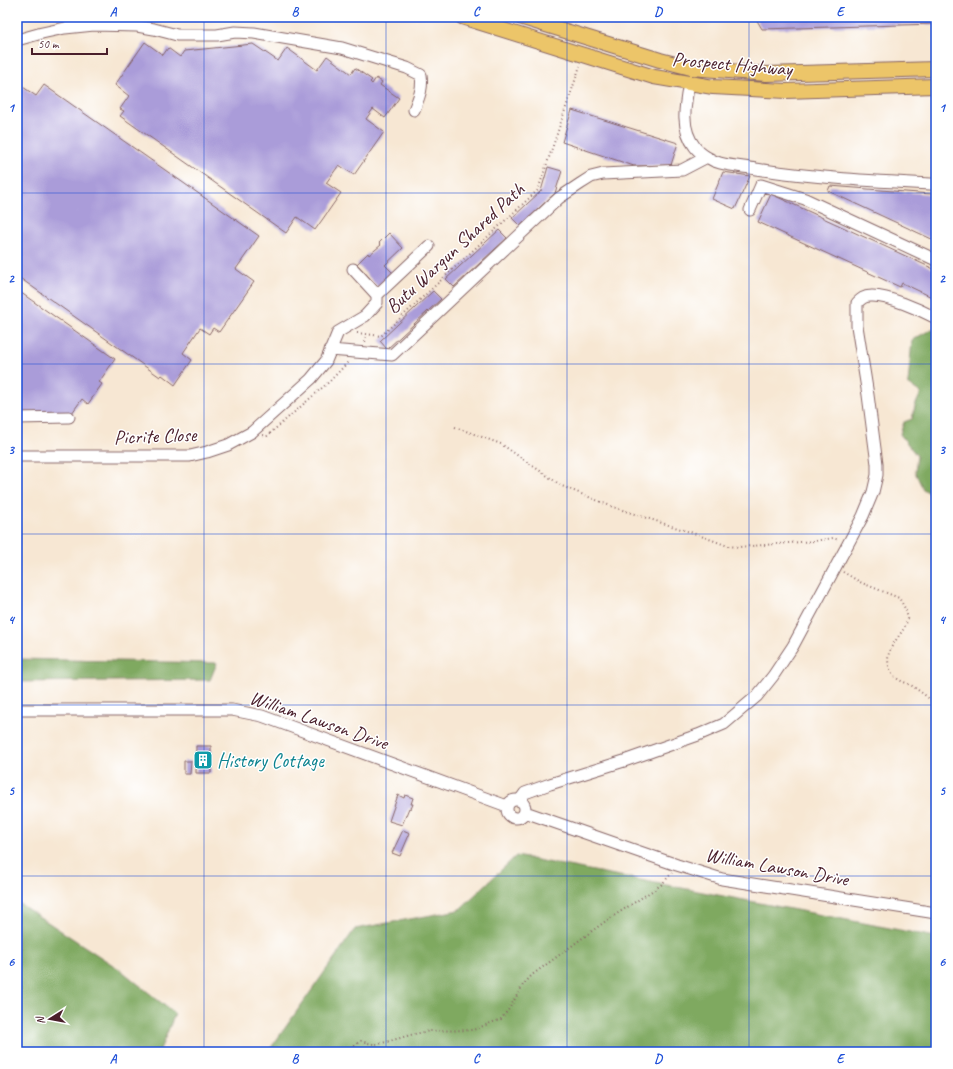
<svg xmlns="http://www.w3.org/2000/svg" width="953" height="1069" viewBox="0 0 953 1069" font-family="Caveat,sans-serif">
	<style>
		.forest { fill: #7fa960; stroke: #646446 }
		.building { fill: #aa9cd9 }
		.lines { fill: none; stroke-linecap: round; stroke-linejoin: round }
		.minor-casing { stroke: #876566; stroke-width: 13 }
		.major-casing { stroke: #876566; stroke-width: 16 }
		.path { stroke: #876566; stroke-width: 2; stroke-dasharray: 1 3; stroke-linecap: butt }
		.minor { stroke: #fff; stroke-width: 11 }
		.major { stroke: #ecc569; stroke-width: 14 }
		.grid { fill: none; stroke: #1d4ed8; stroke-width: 1; stroke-opacity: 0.55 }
		.labels { text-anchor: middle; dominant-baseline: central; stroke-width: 3; stroke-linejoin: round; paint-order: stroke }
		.street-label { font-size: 20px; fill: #4a1f2b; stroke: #fff }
		.culture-label { font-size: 20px; fill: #0d838f; stroke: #fff; text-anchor: start }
		.neatline { fill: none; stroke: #1d4ed8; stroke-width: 1.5 }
		.grid-label { font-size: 13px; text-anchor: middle; font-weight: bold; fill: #1d4ed8 }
	</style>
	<rect width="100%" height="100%" fill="#fff"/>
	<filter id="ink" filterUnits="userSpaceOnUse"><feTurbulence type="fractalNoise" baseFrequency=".025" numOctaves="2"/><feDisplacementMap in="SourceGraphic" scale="8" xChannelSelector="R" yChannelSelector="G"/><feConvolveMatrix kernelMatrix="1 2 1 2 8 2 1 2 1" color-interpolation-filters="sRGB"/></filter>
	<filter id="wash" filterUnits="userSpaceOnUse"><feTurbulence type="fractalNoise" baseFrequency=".012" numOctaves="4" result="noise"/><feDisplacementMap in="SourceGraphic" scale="16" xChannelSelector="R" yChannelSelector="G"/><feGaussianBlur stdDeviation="0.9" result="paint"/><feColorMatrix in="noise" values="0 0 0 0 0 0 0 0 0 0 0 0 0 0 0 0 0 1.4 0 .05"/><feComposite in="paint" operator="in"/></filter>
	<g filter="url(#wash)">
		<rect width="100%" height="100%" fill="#f7e7d3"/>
		<!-- forest -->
		<path class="forest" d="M932 329 936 333V497L923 489 915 472 917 456 900 434 904 422 912 419 915 406 921 393 908 384 912 340Z
			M17 659 217 663 210 680 17 682Z
			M516 856 936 937V1052H268L355 929 459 910Z
			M17 902 122 971 175 1014 159 1052H17Z"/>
		<g id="blocks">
			<!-- building -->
			<path class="building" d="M755 17H936V24L762 29Z
				M145 42 163 55 168 48 180 57 184 51 253 44 278 61 287 48 317 70 327 56 351 74 355 68 372 80 370 82 372 84 376 78 382 82 380 85 399 98 385 118 373 109 366 119 384 132 354 175 339 165 326 183 341 193 315 230 297 217 286 233 120 116 124 111 120 109 129 96 115 85Z
				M44 85 259 236 236 269 254 282 219 332 213 328 209 334 200 328 183 353 192 360 175 385 162 375 160 377 17 276V95L23 87 36 96Z
				M572 110 678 143 671 165 634 166 562 142Z
				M548 167 562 171 555 193 520 226 512 218 541 191Z
				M723 172 750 176 735 209 712 199Z
				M830 186 931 194 936 196V241L828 191Z
				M771 194 936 270V299L902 283 900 287 758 222Z
				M499 230 507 238 454 287 446 279Z
				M389 233 403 248 385 265 393 273 378 287 357 264 368 253 369 255 381 245 379 243Z
				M17 290 115 359 99 382 102 384 88 404 82 399 72 413H17Z
				M433 291 441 299 387 349 380 341Z
				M196 746H211V773H196Z
				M184 761H191L190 774H184Z
				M398 795 404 798 405 795 413 798 411 804H413L411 809 409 808 402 825 389 821Z
				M403 830 410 833 400 856 392 853Z"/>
		</g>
	</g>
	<g filter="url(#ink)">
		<use href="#blocks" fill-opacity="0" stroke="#876566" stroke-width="1"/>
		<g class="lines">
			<!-- minor casing -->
			<g class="minor-casing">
				<path id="minor" d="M17 40 42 33 65 28 94 25 137 26 154 29 177 35H217L235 32 254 33 342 48 407 68 421 75C423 89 419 97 414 110
					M689 83C685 105 680 128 695 147 700 154 712 161 720 163 732 166 745 167 756 169 815 178 874 181 932 184L936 186
					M750 210 761 185 805 199 936 260
					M353 269 377 295
					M330 350 392 355 559 198 580 184 591 177 603 174 682 170 707 157
					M17 418 69 417
					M17 456H190L207 452 228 445 252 432 311 379 326 361 338 332 365 316 377 303V295L429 246
					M17 710H232L262 716 507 806
					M507 809a9 9 0 1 1 18 0a9 9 0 1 1-18 0Z
					M520 800 525 793 550 784 624 761 698 735 724 724 757 696 773 676 793 646 863 516 873 492 877 475V464L868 395 857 326V303C861 299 864 296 871 296 887 295 921 310 936 318
					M525 812 677 865 722 879 936 913"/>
			</g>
			<!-- major casing -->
			<g class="major-casing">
				<path id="major" d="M462 17 654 77 713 87 786 91 936 86
					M520 17 660 60 691 68 766 74 936 69"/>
			</g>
			<!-- path -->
			<path class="path" d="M357 333 366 334 365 343
				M366 334 381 336 538 190 580 66
				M455 427 501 444 562 486 613 507 693 533 728 546 739 547 814 541 833 538 839 540
				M263 435 267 436 330 381 349 361
				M843 572 862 583 899 598C902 603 906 609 907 615 910 634 877 647 892 673 897 682 908 682 915 688 922 693 931 699 936 706
				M349 1052 356 1044 361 1041 372 1044H379L414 1034 430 1031 473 1030 501 1019 509 1009 523 985 532 975 603 923 661 885 672 873"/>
			<!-- minor -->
			<use href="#minor" class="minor"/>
			<!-- major -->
			<use href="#major" class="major"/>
		</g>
	</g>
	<!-- grid -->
	<path class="grid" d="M204 17V1052M386 17V1052M567 17V1052M749 17V1052M17 193H936M17 364H936M17 534H936M17 705H936M17 876H936"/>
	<!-- icons -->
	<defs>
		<g id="building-square" transform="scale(1)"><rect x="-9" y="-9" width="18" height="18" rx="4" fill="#0f9aa8" stroke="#fff"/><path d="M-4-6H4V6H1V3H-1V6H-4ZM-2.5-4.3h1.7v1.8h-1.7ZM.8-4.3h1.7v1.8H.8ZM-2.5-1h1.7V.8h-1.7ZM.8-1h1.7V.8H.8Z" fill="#fff"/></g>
	</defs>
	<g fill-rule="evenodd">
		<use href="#building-square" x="203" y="760"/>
	</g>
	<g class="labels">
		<!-- street labels -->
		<g class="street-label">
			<text transform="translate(732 64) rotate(5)">Prospect Highway</text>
			<text transform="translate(455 248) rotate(-43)">Butu Wargun Shared Path</text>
			<text transform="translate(155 436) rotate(-2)">Picrite Close</text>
			<text transform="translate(319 720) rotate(19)">William Lawson Drive</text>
			<text transform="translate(777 867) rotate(10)">William Lawson Drive</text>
		</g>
		<!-- culture labels -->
		<g class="culture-label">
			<text x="217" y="760">History Cottage</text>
		</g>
	</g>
	<!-- margin -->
	<rect width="953" height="1069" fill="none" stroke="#fff" stroke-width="44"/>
	<!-- north arrow -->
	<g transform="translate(50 1019) rotate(259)" stroke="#ffffff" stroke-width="3" paint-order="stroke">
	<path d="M0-3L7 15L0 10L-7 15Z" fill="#4a1f2b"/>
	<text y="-6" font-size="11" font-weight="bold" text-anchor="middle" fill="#4a1f2b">N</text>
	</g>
	<!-- scale -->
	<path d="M32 48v6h75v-6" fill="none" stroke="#4a1f2b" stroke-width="2"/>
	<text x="38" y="48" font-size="12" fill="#4a1f2b" stroke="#ffffff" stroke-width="3" paint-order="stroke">50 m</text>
	<rect x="22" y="22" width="909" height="1025" class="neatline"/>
	<g class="grid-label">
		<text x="113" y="16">A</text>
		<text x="295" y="16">B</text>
		<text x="476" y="16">C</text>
		<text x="658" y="16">D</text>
		<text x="840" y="16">E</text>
		<text x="11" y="112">1</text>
		<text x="942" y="112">1</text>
		<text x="11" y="283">2</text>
		<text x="942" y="283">2</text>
		<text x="11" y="454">3</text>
		<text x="942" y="454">3</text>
		<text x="11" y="624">4</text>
		<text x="942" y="624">4</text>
		<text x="11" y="795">5</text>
		<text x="942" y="795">5</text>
		<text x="11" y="966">6</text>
		<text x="942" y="966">6</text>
		<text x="113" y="1063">A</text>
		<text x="295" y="1063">B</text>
		<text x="476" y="1063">C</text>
		<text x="658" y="1063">D</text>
		<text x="840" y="1063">E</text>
	</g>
</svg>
